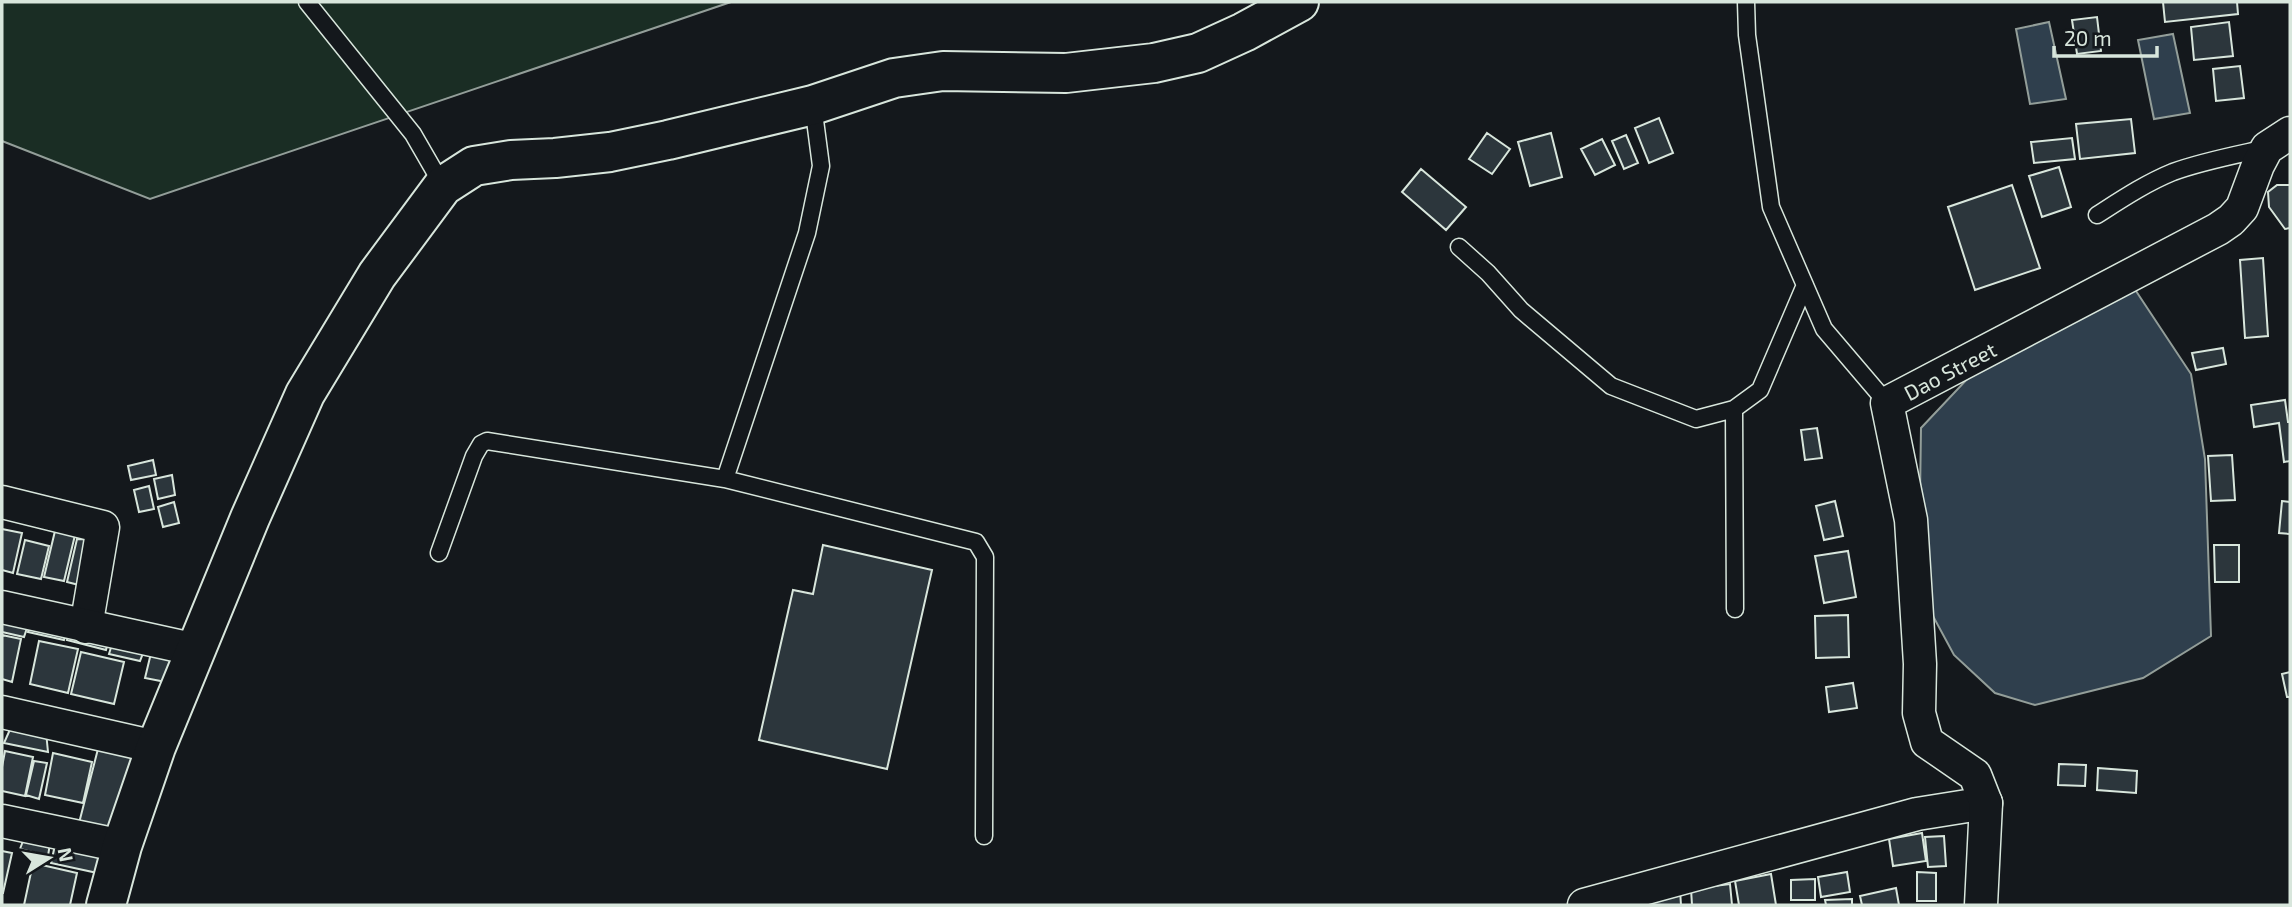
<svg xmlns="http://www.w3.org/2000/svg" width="2292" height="907" viewBox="0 0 2292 907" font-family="'Exo 2',sans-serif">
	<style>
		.green { fill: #1a2d24; stroke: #939e99; stroke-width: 2 }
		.water { fill: #2f3f4d; stroke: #939e99; stroke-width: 2 }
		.building { fill: #2c363c; stroke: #d8e6dc; stroke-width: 2 }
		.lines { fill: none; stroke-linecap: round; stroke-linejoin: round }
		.lane-casing { stroke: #d8e6dc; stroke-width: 19 }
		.street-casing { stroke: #d8e6dc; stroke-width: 35 }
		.secondary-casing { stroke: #d8e6dc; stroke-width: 42 }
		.lane { stroke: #14181c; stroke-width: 16 }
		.street { stroke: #14181c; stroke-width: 32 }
		.secondary { stroke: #14181c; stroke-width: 38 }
		.labels { text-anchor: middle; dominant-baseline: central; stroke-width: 5; stroke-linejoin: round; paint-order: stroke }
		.street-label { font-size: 21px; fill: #d8e6dc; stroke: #14181c }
	</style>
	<rect width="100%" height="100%" fill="#14181c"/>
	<!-- green -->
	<path class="green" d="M2 2H731L150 199 2 141Z"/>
	<!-- water -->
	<path class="water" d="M2049 22 2066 99 2030 104 2016 29Z
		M2173 34 2190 113 2154 119 2138 40Z
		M2134 288 2191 374 2205 459 2211 636 2143 678 2035 705 1995 693 1954 655 1927 605 1920 497 1921 428 1970 376Z"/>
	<!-- building -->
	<path class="building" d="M2163 2H2237L2238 14 2165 22Z
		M2097 17 2101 51 2077 54 2072 20Z
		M2229 22 2233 56 2194 60 2191 27Z
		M2240 66 2244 98 2216 101 2213 69Z
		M1659 118 1673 153 1649 163 1635 128Z
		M2131 119 2135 153 2080 159 2076 124Z
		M1487 133 1510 149 1492 174 1469 159Z
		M1551 133 1562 177 1530 186 1518 142Z
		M1626 135 1638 163 1624 169 1612 141Z
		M2072 138 2075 159 2034 163 2031 142Z
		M1602 139 1615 165 1595 175 1581 149Z
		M2059 167 2071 207 2042 217 2029 176Z
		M1421 169 1466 207 1446 230 1402 192Z
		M2012 185 2040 268 1975 290 1948 207Z
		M2277 185H2290V228L2285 229 2269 207 2268 192Z
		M2263 258 2268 336 2245 338 2240 260Z
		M2223 348 2226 364 2196 370 2192 353Z
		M2285 400 2288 422H2290V461L2284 462 2279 423 2254 427 2251 405Z
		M1817 428 1822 458 1805 460 1801 430Z
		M2232 455 2235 500 2211 501 2208 456Z
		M153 460 156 475 131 480 128 466Z
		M172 475 175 495 158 499 154 479Z
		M149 486 154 509 139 512 134 490Z
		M1835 501 1843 536 1824 540 1816 506Z
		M2282 501 2290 502V534L2279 533Z
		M174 502 179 523 163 527 158 507Z
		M2 529 22 533 13 573 2 570Z
		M55 531 75 535 64 581 44 577Z
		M77 539 95 540 83 586 67 582Z
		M25 540 49 546 41 579 17 574Z
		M823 545 932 570 887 769 759 740 793 590 813 594Z
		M2214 545H2239V582H2215Z
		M1848 551 1856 597 1824 603 1815 556Z
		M2 615 29 622 24 637 2 632Z
		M1848 615 1849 657 1816 658 1815 616Z
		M31 623 67 631 64 640 28 632Z
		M70 630 109 639 106 650 67 640Z
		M2 635 21 639 12 682 2 679Z
		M39 641 78 649 68 693 30 684Z
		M113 641 145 648 140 661 109 654Z
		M152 649 177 654 171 683 145 678Z
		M81 652 124 662 114 704 71 694Z
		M2290 672V697H2287L2282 674Z
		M1853 683 1857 708 1829 712 1826 687Z
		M12 725 46 732 48 752 4 743Z
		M99 745 136 754 115 836 78 827Z
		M5 751 33 757 25 796 2 791V767Z
		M53 753 92 762 83 803 45 795Z
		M34 761 47 763 39 799 26 795Z
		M2059 764 2086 765 2085 786 2058 785Z
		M2098 768 2137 771 2136 793 2097 790Z
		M26 833 51 837 48 856 20 849Z
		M1922 833 1926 861 1893 866 1889 839Z
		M57 836 108 847 102 874 51 863Z
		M1944 836 1946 866 1928 867 1925 837Z
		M2 851 12 853 3 893H2Z
		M33 863 77 873 70 905H24Z
		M1847 872 1850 892 1821 897 1818 877Z
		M1917 872 1936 873V901H1917Z
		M1771 874 1776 905H1739L1735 881Z
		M1815 879V900H1791V880Z
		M1730 884 1732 905H1692L1691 889Z
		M1896 888 1899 905H1862L1860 896Z
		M1680 890 1681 905H1645L1643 893Z
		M1852 899V905H1826L1825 900Z"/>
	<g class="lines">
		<!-- lane casing -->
		<g class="lane-casing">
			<path id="lane" d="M307 2 413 134 443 186
				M1746 2 1747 35 1771 207 1824 329 1887 403
				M2097 215C2122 199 2146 183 2173 172 2203 161 2236 155 2267 148
				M1459 247 1488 273 1521 310 1611 386 1696 419 1734 409 1760 390 1805 285
				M1734 409 1735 609
				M725 479 976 542 985 557 984 836
				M439 553 474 456 481 444 487 441 725 479 807 233 821 166 813 105"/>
		</g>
		<!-- street casing -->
		<g class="street-casing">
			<g id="street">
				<path d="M2 502 103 527 86 627"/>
				<path d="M2 607 197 650"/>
				<path d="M2 712 156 747"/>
				<path d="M2 821 122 846"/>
				<path d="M1584 905 1917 814 1986 803"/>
				<path id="s1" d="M1981 905 1986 803 1975 775 1927 742 1919 713 1920 664 1911 520 1887 403 2218 229 2231 220 2242 208 2258 165 2267 148 2290 133"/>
			</g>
		</g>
		<!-- secondary casing -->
		<g class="secondary-casing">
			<path id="secondary" d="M106 905 122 846 156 747 250 518 305 394 377 275 443 186 474 166 511 160 555 158 610 152 668 140 813 105 894 78 943 71 1066 73 1154 63 1198 53 1244 32 1299 2"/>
		</g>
		<!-- lane -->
		<use href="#lane" class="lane"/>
		<!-- street -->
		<use href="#street" class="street"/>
		<!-- secondary -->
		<use href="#secondary" class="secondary"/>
	</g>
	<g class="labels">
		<!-- street labels -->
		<g class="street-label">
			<text stroke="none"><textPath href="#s1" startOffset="604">Dao Street</textPath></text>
		</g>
	</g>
	<!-- border -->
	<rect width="2292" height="907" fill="none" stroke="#d8e6dc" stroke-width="7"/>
	<!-- north arrow -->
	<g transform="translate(49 858) rotate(79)" stroke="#14181c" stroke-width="5" paint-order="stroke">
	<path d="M0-5L12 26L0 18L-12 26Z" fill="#d8e6dc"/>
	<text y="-10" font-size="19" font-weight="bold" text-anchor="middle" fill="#d8e6dc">N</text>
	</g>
	<!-- scale -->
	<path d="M2054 46v10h103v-10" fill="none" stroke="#d8e6dc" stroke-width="3.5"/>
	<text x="2064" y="46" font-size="21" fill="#d8e6dc" stroke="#14181c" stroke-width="5" paint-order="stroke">20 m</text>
</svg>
